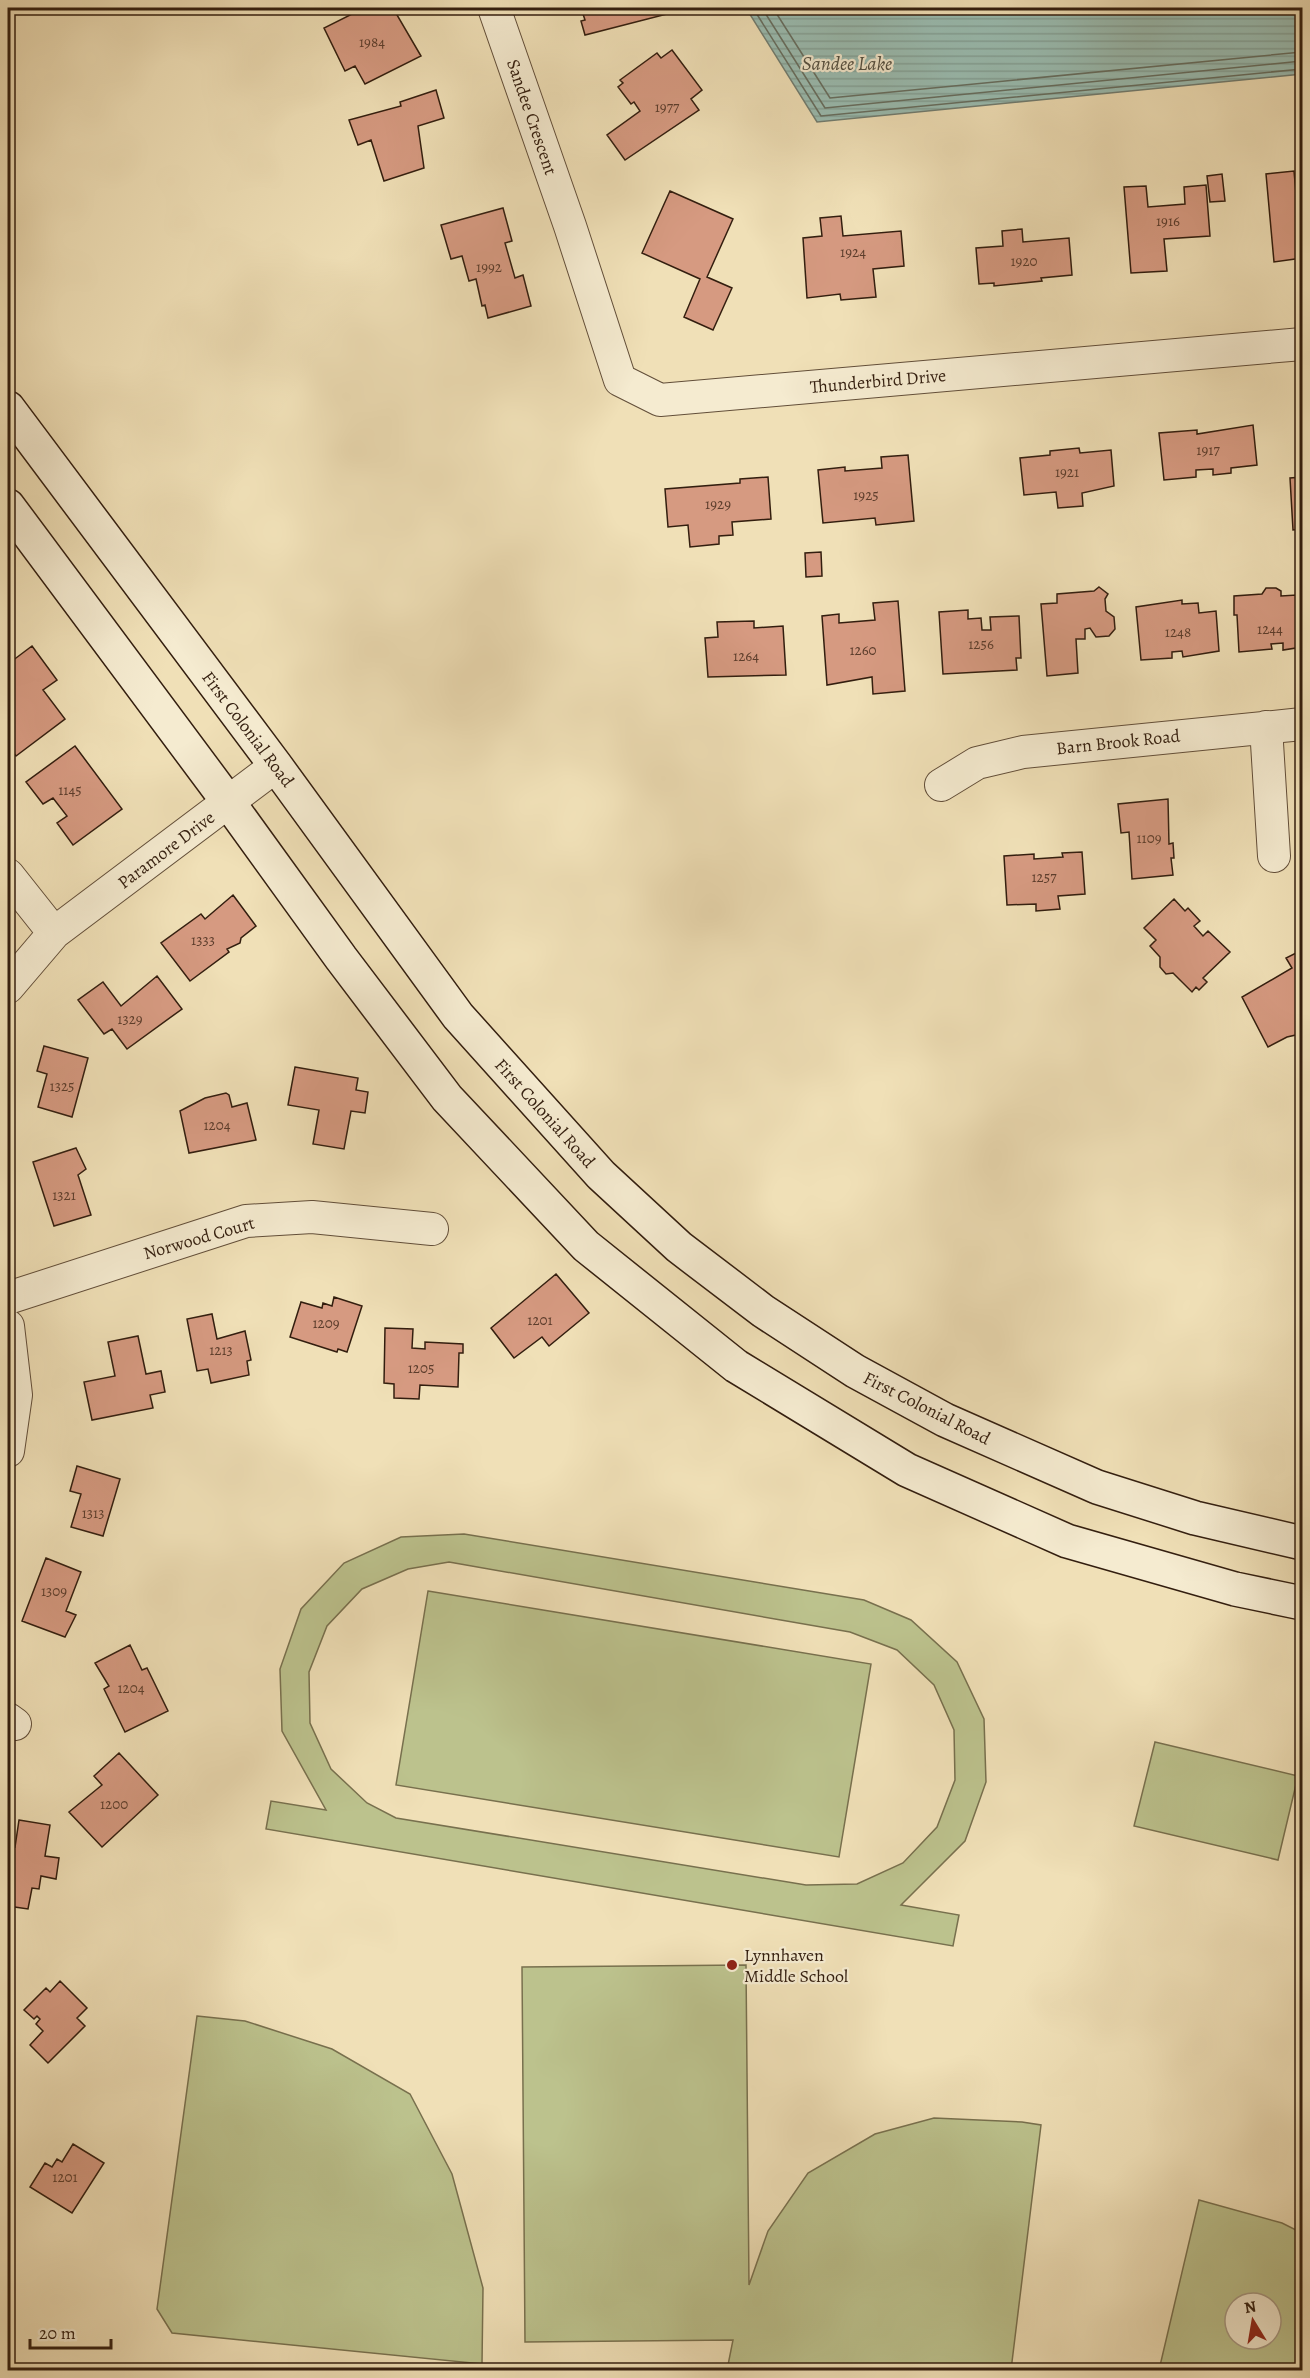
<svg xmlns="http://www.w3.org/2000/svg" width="1310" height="2378" viewBox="0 0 1310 2378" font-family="Alegreya,serif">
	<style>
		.park { fill: #bcc28d; stroke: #78704e; stroke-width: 1.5; fill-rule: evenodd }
		.water { fill: url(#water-rules); stroke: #717d71; stroke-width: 1.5 }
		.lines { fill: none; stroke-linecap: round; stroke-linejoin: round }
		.shore { stroke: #666e60; stroke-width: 1.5 }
		.building { fill: #d69a81; stroke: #331e0f; stroke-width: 1.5 }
		.minor-casing { stroke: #624e39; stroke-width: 34 }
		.secondary-casing { stroke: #331e0f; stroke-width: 36 }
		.minor { stroke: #f5ebd0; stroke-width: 32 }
		.secondary { stroke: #f5ebd0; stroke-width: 33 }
		.poi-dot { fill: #8f2418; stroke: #f5ebd0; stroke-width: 2 }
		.labels { text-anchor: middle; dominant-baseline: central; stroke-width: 4.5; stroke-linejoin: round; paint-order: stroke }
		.number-label { font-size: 15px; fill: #5c3d2c }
		.street-label { font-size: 18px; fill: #331e0f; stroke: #f5ebd0 }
		.poi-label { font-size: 18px; fill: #331e0f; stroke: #f5ebd0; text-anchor: start }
		.water-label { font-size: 20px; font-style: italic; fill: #524e40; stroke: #f5ebd0 }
	</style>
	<defs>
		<pattern id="water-rules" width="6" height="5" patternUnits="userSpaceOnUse" patternTransform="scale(1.5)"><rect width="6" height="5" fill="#9abdb2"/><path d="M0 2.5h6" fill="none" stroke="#85a298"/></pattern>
	</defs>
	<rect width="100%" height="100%" fill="#f0e0b7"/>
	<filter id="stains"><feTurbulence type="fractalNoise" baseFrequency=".00333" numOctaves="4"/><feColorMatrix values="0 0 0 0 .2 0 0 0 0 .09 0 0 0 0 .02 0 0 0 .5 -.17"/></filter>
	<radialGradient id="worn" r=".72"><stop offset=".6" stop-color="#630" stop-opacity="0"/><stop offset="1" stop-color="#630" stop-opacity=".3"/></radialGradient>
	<!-- park -->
	<path class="park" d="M464 1534 864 1600 911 1620 957 1662 984 1719 986 1782 965 1841 901 1905 959 1915 953 1946 266 1829 271 1801 326 1810 282 1731 280 1669 301 1609 344 1563 401 1537ZM449 1562 850 1632 897 1650 934 1685 954 1730 955 1780 937 1827 903 1863 857 1884 806 1885 396 1818 367 1803 331 1769 310 1723 309 1672 327 1626 362 1589 408 1569Z
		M428 1591 871 1664 839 1857 396 1785Z
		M1155 1742 1298 1776 1278 1860 1134 1826Z
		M746 1965 749 2285 768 2231 808 2173 875 2134 934 2118 1022 2122 1041 2125 1011 2370H727L733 2340 525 2342 522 1967Z
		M197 2016 245 2021 332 2049 410 2094 452 2174 483 2288 482 2364 172 2333 157 2309Z
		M1199 2200 1282 2223 1302 2233V2370H1159ZM1235 2303H1271V2339H1235Z"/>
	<!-- water -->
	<path class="water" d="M746 8H1302V74L817 122Z"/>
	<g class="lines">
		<!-- shore -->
		<path class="shore" d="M753 8 821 116 1302 69
			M762 8 825 108 1302 61
			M773 8 830 98 1302 52"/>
	</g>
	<!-- building -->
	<path class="building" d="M364 8H408L397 15 421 56 365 84 355 66 345 71 324 28Z
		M567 8H665L667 14 585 35 581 21 585 20 582 11 569 14Z
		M672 50 702 90 691 99 699 110 625 160 607 135 640 111 634 102 631 104 618 87 623 83 620 80 657 53 661 58Z
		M436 90 444 118 418 126 424 168 384 181 371 140 358 145 349 120 401 106 400 102Z
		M1294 171 1296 193H1302V258L1274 262 1266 174Z
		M1222 174 1225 201 1210 202 1207 176Z
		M1206 185 1210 236 1164 239 1167 271 1131 273 1124 187 1146 186 1148 207 1185 204 1184 187Z
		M670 191 733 219 707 277 732 288 713 330 684 317 700 279 642 253Z
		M503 208 512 241 505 243 515 278 523 275 531 306 488 318 485 305 482 306 476 279 469 281 462 256 451 259 441 225Z
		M841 216 843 236 901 231 904 266 873 269 876 297 841 300 840 294 807 298 803 238 822 236 820 218Z
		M1022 229 1023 242 1069 238 1072 275 1041 278 1042 281 994 286V283L979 284 976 248 1003 246 1002 231Z
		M1253 425 1257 465 1231 468V473L1213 475V469L1196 470V477L1164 480 1159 433 1197 430V434Z
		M1079 448 1080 453 1111 450 1114 486 1082 493 1083 506 1058 508 1056 492 1024 495 1020 458 1050 455V451Z
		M908 455 914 521 876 525 875 518 823 523 818 470 845 467V471L882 468 881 457Z
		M768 477 771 519 732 522 733 535 719 536V544L690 547 688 525 668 527 665 489 740 483V479Z
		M1302 477V529L1293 530 1290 478Z
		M821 552 822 576 806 577 805 553Z
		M1099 587 1108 594 1105 599 1106 611 1114 617 1115 629 1109 636 1096 637 1090 628 1085 629V639H1076L1078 673 1047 676 1041 604 1057 603V594L1094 591Z
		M1266 588H1276L1281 591V596L1297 595 1298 604 1302 603V647L1283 650V643L1271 644 1272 649 1239 652 1237 615H1234V596L1262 594Z
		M1182 600V604L1198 603 1199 613 1216 611 1219 651 1183 657 1182 651 1172 652V658L1141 660 1136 607Z
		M898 601 905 691 873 694 872 677 827 685 822 616 839 614V623L875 620 873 603Z
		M968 610V619L981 618 982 630H991L990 617 1019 616 1021 658H1016L1017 670 943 674 939 612Z
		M754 621V628L783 626 786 675 708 677 705 638 718 637 717 622Z
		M32 646 57 680 43 690 65 719 16 756 8 745V664Z
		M75 746 122 809 73 845 57 823 67 816 53 798 43 804 26 782Z
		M1168 799 1169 844 1173 843 1174 858H1171L1173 875 1132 879 1129 832 1121 833 1118 804Z
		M1082 852 1085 894 1058 896 1060 909 1036 911V904L1007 905 1004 856 1034 854V859L1063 857 1062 853Z
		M233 895 256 926 241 938 240 943 227 949 229 952 190 981 161 943 201 914 205 919Z
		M1174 899 1185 911 1188 908 1200 921 1194 926 1203 936 1208 931 1230 952 1203 978 1207 982 1199 990 1196 987 1192 992 1173 973 1166 974 1160 967V957L1150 946 1156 940 1144 928Z
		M1302 950V1027L1300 1034 1287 1037 1268 1047 1242 997 1292 968 1286 958Z
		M157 976 182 1009 127 1049 112 1029 104 1034 78 1000 103 982 121 1006Z
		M44 1046 88 1058 72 1117 38 1107 47 1074 37 1071Z
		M295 1067 358 1078 356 1090 368 1092 365 1113 351 1111 344 1149 313 1144 319 1110 288 1105Z
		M226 1093 229 1095 232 1107 247 1103 256 1140 189 1153 180 1111 205 1098Z
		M76 1148 86 1169 78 1175 91 1215 54 1226 33 1162Z
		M556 1274 589 1313 549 1346 542 1337 514 1358 491 1328Z
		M334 1297 362 1306 347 1352 338 1349 337 1352 290 1337 301 1302 322 1308 323 1303 332 1306Z
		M212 1314 217 1339 245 1331 251 1360 247 1361 249 1375 211 1383 208 1369 197 1371 187 1319Z
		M385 1328 413 1329 412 1348 425 1349V1342L463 1344V1353H459L458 1387 420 1385 419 1399 394 1398V1384L384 1383Z
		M138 1336 146 1374 161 1371 165 1392 150 1395 153 1408 92 1420 84 1382 115 1376 108 1342Z
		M77 1466 120 1479 103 1536 71 1527 81 1494 70 1491Z
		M46 1558 81 1572 66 1611 76 1615 65 1637 22 1621Z
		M130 1645 142 1670 147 1668 168 1711 125 1732 104 1689 109 1686 95 1663Z
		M119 1753 158 1795 102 1847 69 1812 102 1785 94 1776Z
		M19 1820 50 1825 45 1856 59 1858 56 1879 41 1876 39 1889 32 1888 28 1909 8 1906 9 1884H8V1845L15 1847Z
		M60 1981 87 2008 77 2018 85 2026 48 2063 30 2045 43 2031 36 2024 40 2019 37 2016 34 2019 24 2010 46 1988 50 1992Z
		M73 2144 104 2163 72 2213 30 2187 45 2163 52 2167 57 2159 62 2162Z"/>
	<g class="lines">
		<!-- minor casing -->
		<g class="minor-casing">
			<path id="minor" d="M494 8 570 226 620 380 660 400 1302 344
				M1266 727 1274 856
				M941 785 977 763 1023 752 1302 724
				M8 875 54 933
				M8 987 54 933 276 766
				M8 1298 246 1221 312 1217 432 1229
				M8 1326 16 1395 8 1451
				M8 1719 15 1724"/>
		</g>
		<!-- secondary casing -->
		<g class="secondary-casing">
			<path id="secondary" d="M8 408 276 766 458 1016 601 1175 679 1247 763 1311 855 1371 945 1420 1097 1487 1195 1518 1302 1543
				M8 506 229 803 341 958 447 1098 586 1246 736 1366 907 1470 1067 1541 1235 1589 1302 1603"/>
		</g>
		<!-- minor -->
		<use href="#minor" class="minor"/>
		<!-- secondary -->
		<use href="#secondary" class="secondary"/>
	</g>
	<!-- markers -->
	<circle class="poi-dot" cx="732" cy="1965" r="6"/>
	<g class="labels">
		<!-- number labels -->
		<g class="number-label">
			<text x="372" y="42">1984</text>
			<text x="667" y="107">1977</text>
			<text x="1168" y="221">1916</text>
			<text x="853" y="252">1924</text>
			<text x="1024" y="261">1920</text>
			<text x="489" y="267">1992</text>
			<text x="1208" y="450">1917</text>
			<text x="1067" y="472">1921</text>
			<text x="866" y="495">1925</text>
			<text x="718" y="504">1929</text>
			<text x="1270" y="629">1244</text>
			<text x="1178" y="632">1248</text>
			<text x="981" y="644">1256</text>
			<text x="863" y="650">1260</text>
			<text x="746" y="656">1264</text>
			<text x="70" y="790">1145</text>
			<text x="1149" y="838">1109</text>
			<text x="1044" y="877">1257</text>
			<text x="203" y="940">1333</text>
			<text x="130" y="1019">1329</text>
			<text x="62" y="1086">1325</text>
			<text x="217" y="1125">1204</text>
			<text x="64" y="1195">1321</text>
			<text x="540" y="1320">1201</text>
			<text x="326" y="1323">1209</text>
			<text x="221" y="1350">1213</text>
			<text x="421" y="1368">1205</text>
			<text x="93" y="1513">1313</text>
			<text x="54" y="1591">1309</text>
			<text x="131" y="1688">1204</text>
			<text x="114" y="1804">1200</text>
			<text x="65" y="2177">1201</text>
		</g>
		<!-- street labels -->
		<g class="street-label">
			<text transform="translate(532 117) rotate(71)">Sandee Crescent</text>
			<text transform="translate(878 381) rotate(-5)">Thunderbird Drive</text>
			<text transform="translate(248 729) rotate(53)">First Colonial Road</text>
			<text transform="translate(1118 742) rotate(-6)">Barn Brook Road</text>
			<text transform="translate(166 850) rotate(-37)">Paramore Drive</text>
			<text transform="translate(545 1113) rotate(48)">First Colonial Road</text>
			<text transform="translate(199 1238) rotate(-16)">Norwood Court</text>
			<text transform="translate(927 1408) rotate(27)">First Colonial Road</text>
		</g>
		<!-- poi labels -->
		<g class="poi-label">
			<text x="744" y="1955">Lynnhaven<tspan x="744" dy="21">Middle School</tspan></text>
		</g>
		<!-- water labels -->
		<g class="water-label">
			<text x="847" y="63">Sandee Lake</text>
		</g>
	</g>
	<!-- margin -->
	<rect width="1310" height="2378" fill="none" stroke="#f0e0b7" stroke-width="30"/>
	<rect x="9" y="9" width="1292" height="2360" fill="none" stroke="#331e0f" stroke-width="3"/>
	<rect x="15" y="15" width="1280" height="2348" fill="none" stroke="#331e0f" stroke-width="1.5"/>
	<!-- north arrow -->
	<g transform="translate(1253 2321) rotate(349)"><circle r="28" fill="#f5ebd0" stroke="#a79983" stroke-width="1.5"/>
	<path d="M0-4.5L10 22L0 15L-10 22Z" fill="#8f2418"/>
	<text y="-9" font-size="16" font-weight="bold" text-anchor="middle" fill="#331e0f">N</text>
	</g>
	<!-- scale -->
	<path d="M30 2339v9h81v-9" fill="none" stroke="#331e0f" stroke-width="3"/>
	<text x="39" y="2339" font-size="18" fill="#331e0f" stroke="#f5ebd0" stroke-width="4.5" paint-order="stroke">20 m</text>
	<rect width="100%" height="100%" filter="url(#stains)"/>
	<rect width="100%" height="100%" fill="url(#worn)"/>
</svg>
